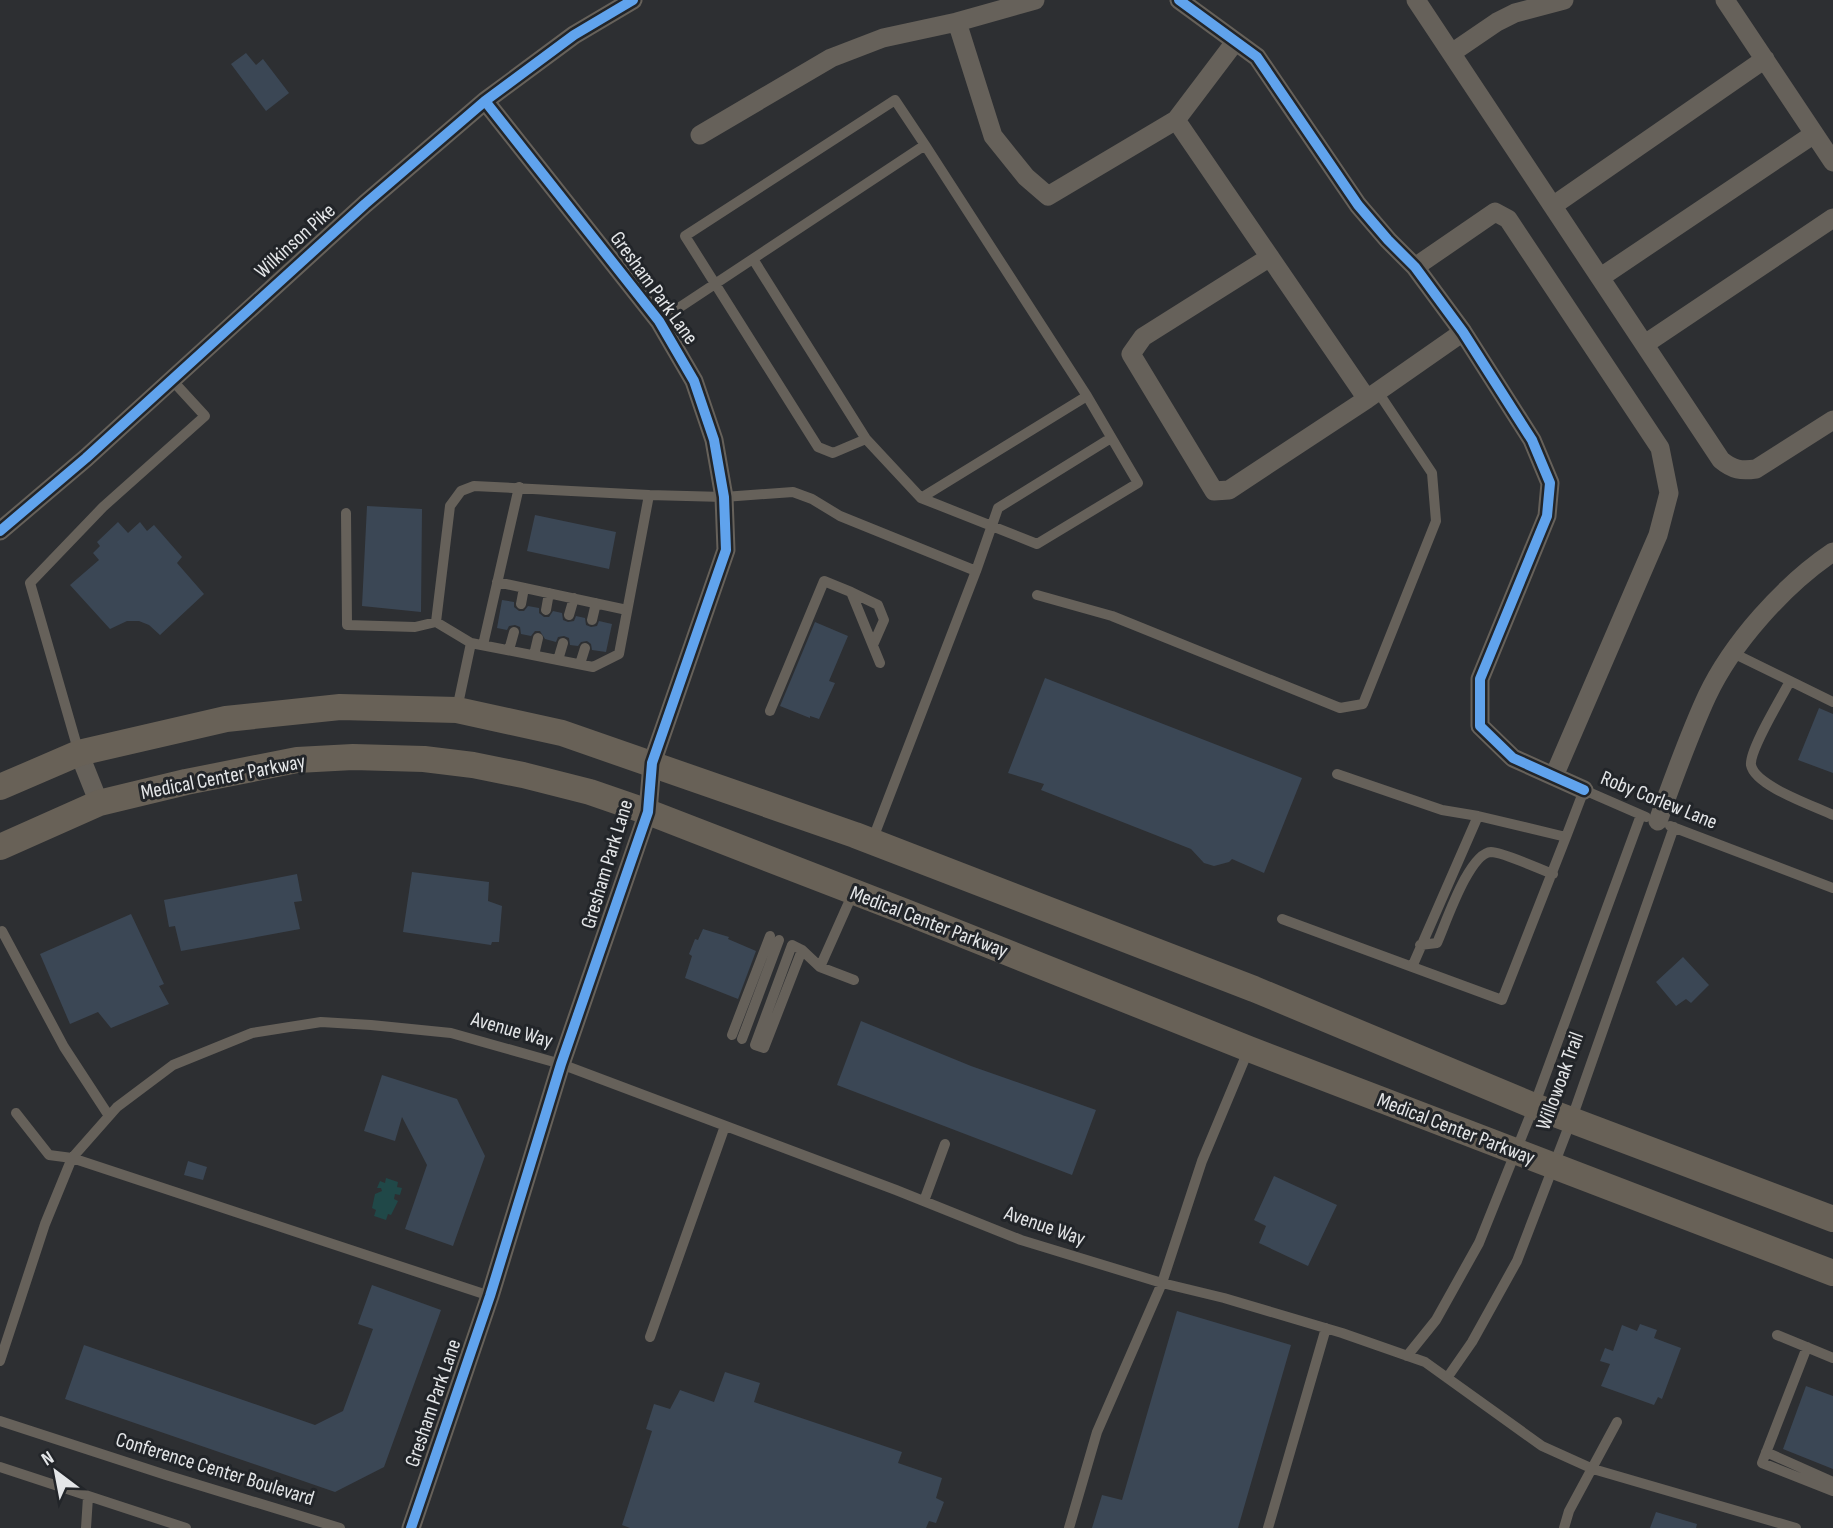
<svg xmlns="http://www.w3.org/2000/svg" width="1833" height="1528" viewBox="0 0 1833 1528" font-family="'Sofia Sans Condensed',sans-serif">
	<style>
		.water { fill: #204848 }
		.building { fill: #3b4755 }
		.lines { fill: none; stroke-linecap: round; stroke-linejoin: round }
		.lane { stroke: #66615a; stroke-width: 10 }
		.street { stroke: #66615a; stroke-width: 19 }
		.secondary { stroke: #686157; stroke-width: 26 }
		.cycleway-casing { stroke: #222529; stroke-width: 15 }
		.cycleway { stroke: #60a3ed; stroke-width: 10 }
		.labels { text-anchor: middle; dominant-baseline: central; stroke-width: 6; stroke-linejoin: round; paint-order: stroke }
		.street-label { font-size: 21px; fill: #e4e6e8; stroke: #222529 }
	</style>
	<rect width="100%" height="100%" fill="#2d2f32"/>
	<!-- water -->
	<path class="water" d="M386 1178 398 1182 397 1187 402 1188 400 1195 395 1194 394 1199 398 1201 391 1215 388 1214 386 1220 374 1216 376 1210 372 1208 375 1194 382 1191 381 1188H377L380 1181 385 1183Z"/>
	<!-- building -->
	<path class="building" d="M246 53 256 65 263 59 289 93 266 111 231 64Z
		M367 506 422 509 421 612 362 606Z
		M535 515 616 532 609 569 527 551Z
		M118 522 128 533 140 522 147 531 154 525 182 557 177 563 204 594 160 635 149 625 139 621H127L110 629 70 585 99 560 93 553 100 546 97 542Z
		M502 600 514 602V607L519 611H524L528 606 539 608V613L544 617H549L553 611 562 613 563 620 568 622 574 621 576 616 585 618 586 625 591 627 597 626 599 621 612 624 606 652 592 650 591 644 587 641 581 642 578 646 570 645 569 638 564 636 558 637 556 642 545 639 540 631H535L531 636 521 634 520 627 515 625 509 626 507 630 497 628Z
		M815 622 848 636 829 681 835 683 819 719 810 716V718L780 706Z
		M1045 678 1302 778 1264 873 1232 859 1229 862 1214 866 1204 863 1191 849 1041 790 1044 784 1008 773Z
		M1819 708 1833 714V773L1798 760Z
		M412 872 489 882 488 901 502 906 499 942H492L491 945 403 932Z
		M297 874 302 901 294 902 300 929 181 951 175 926 169 927 164 900Z
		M131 914 164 984 159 986 169 1004 111 1028 98 1012 70 1024 40 954Z
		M703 929 729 937 728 939 756 951 738 999 685 978 692 956 689 954 695 939 698 940Z
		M1683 957 1709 985 1691 1003 1686 999 1676 1006 1656 982Z
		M861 1021 971 1066 1096 1110 1072 1175 837 1085Z
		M382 1075 457 1099 485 1156 453 1246 405 1229 427 1165 402 1117 395 1141 364 1131Z
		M188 1161 207 1167 203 1180 184 1175Z
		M1274 1176 1337 1205 1308 1266 1259 1243 1266 1226 1254 1220Z
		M372 1285 441 1310 384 1467 335 1492 65 1399 84 1345 315 1425 343 1411 373 1329 358 1324Z
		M1177 1311 1291 1345 1238 1528H1092L1102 1495 1122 1500Z
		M1640 1324 1657 1330 1654 1338 1681 1348 1662 1399 1658 1397 1654 1405 1601 1386 1610 1364 1600 1361 1605 1348 1613 1351 1622 1325 1637 1331Z
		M725 1372 760 1383 754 1402 902 1452 898 1463 942 1478 936 1498 944 1502 936 1523 929 1521 926 1528H630L622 1525 652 1431 646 1429 654 1404 670 1409 680 1390 714 1402Z
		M1806 1386 1833 1396V1469L1783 1449Z
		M1656 1512 1697 1524 1696 1528H1650Z"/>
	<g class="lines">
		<!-- lane -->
		<path class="lane" d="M659 321 925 145 1087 396 1138 483 1037 544 921 498 866 439 753 259
			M866 439 833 453 818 447 685 236 895 100 925 145
			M921 498 1087 396
			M346 513 347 625 415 627 436 622
			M976 571 998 508 1111 438
			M497 582 627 610
			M851 592 878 605 884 620 873 645
			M1037 595 1112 616 1340 708 1363 704 1436 521 1432 473 1378 392
			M521 604 524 588
			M546 610 549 593
			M569 615 574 598
			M592 620 596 603
			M471 643 436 622 450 506 461 491 474 486 649 495
			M483 645 519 487
			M509 650 514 632
			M1733 653 1833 702
			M534 655 538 638
			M558 660 563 643
			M580 664 585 648
			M1790 681C1782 697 1749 750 1751 765 1755 786 1814 806 1833 815
			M457 709 471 643 593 667 619 654 649 495 724 497 793 492 812 499 840 516 976 571 872 841
			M770 711 824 581 851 592 880 663
			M79 753 30 583 103 507 205 416 171 379
			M1337 774 1442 810 1478 816 1566 837 1584 790 1646 817
			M1670 826 1833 888
			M1282 919 1502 1000 1566 837
			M2 931 64 1047 109 1116
			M1420 945 1437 943C1446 923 1469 853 1491 852 1503 852 1539 869 1553 874
			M802 950 764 1048 755 1045 792 945 802 950 820 967 853 893
			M820 967 854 980
			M1412 967 1478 816
			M732 1035 770 936
			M742 1039 779 940
			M16 1113 49 1155 72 1158 490 1296
			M924 1201 945 1144
			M1777 1335 1833 1358
			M650 1337 725 1126
			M1807 1347 1762 1463 1833 1491
			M1407 1356 1436 1320 1479 1243 1534 1106 1641 815
			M0 1361 45 1224 72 1158 117 1107 173 1065 252 1033 321 1022 371 1025 451 1033 561 1064 896 1190 1021 1240 1162 1283 1224 1298 1342 1333 1425 1362 1542 1446 1593 1469 1796 1528
			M1447 1378 1472 1342 1517 1261 1572 1118 1674 827
			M0 1421 166 1475 340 1528
			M1766 1452 1833 1482
			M0 1467 186 1528
			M86 1528 88 1497
			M1069 1528 1097 1432 1162 1283 1202 1161 1248 1051
			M1268 1528 1326 1328
			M1564 1528 1569 1511 1617 1422"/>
		<!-- street -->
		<path class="street" d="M1035 0 957 22 993 136 1026 177 1048 196 1176 120
			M1179 0 1257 57 1358 205 1388 240 1415 267 1463 332 1532 440 1550 483 1547 516 1480 679V726L1513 758 1584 790
			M1416 0 1721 460C1733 470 1741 471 1756 469L1833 420
			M1725 0 1833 162
			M1235 42 1176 120 1367 399 1463 332
			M1453 52 1497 22 1515 13 1564 0
			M700 135 831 58 883 38 957 22
			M1554 205 1765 59
			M1270 257 1143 337 1131 354 1214 491 1229 490 1367 399
			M1415 267 1495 212 1508 219 1660 448 1669 493 1658 535 1554 776
			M1601 277 1814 134
			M1645 344 1833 218
			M0 531 86 458 365 204 485 101 574 35 633 0
			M79 753 99 803
			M1658 821C1673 780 1688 737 1707 696 1732 643 1784 585 1833 552
			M411 1528 490 1296 561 1064 648 812 652 763 726 550 724 497 714 440 694 381 659 321 485 101"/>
		<!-- secondary -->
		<path class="secondary" d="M0 787 79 753 226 719 340 707 457 710 562 733 855 835 1254 989 1534 1106 1833 1219
			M0 847 99 803 186 782 297 760 353 757 424 759 473 765 523 775 590 792 648 812 906 912 1249 1049 1833 1273"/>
		<!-- cycleway casing -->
		<g class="cycleway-casing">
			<path id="cycleway" d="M1179 0 1257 57 1358 205 1388 240 1415 267 1463 332 1532 440 1550 483 1547 516 1480 679V726L1513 758 1584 790
				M0 531 86 458 365 204 485 101 574 35 633 0
				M411 1528 490 1296 561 1064 648 812 652 763 726 550 724 497 714 440 694 381 659 321 485 101"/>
		</g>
		<!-- cycleway -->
		<use href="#cycleway" class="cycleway"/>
	</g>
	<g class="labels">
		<!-- street labels -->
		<g class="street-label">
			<text transform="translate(295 241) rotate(-42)">Wilkinson Pike</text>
			<text transform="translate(654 288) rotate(54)">Gresham Park Lane</text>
			<text transform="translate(223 777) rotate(-11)">Medical Center Parkway</text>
			<text transform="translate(1659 800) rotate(22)">Roby Corlew Lane</text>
			<text transform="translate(607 864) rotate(-73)">Gresham Park Lane</text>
			<text transform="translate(929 922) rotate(21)">Medical Center Parkway</text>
			<text transform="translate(512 1030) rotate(16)">Avenue Way</text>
			<text transform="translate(1560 1081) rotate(-70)">Willowoak Trail</text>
			<text transform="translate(1456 1129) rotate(21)">Medical Center Parkway</text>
			<text transform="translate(1045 1226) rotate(19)">Avenue Way</text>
			<text transform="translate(433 1403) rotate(-71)">Gresham Park Lane</text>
			<text transform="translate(215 1469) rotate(17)">Conference Center Boulevard</text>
		</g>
	</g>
	<!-- north arrow -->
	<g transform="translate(56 1472) rotate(328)" stroke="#222529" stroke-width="5" paint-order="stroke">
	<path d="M0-5L12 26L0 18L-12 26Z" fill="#e4e6e8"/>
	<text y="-10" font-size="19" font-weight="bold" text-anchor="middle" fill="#e4e6e8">N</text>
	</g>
</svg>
